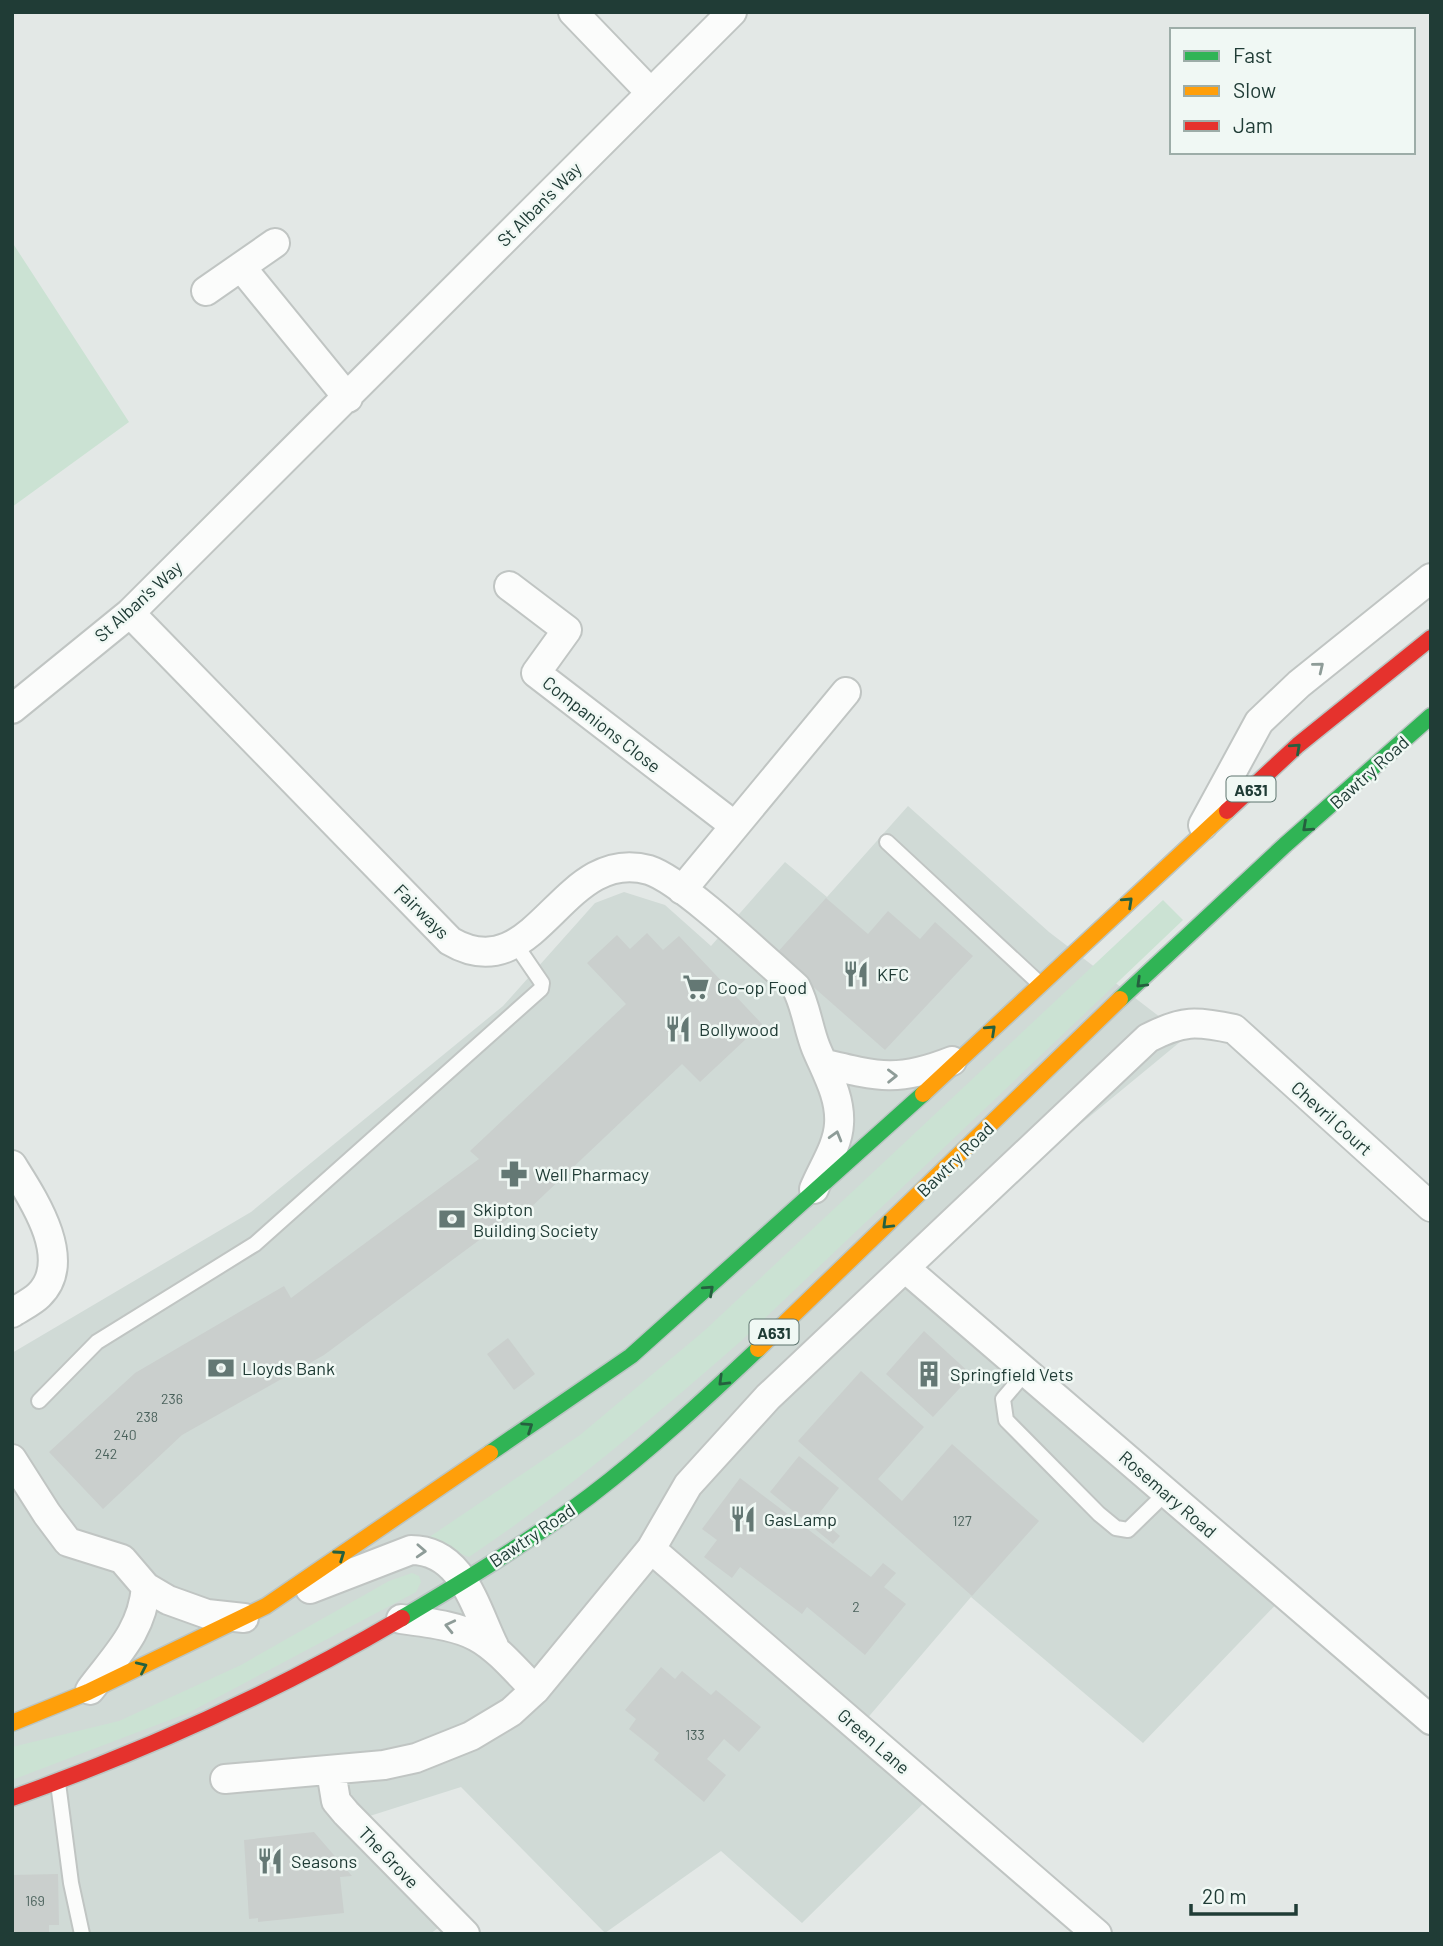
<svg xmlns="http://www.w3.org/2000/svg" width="1443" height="1946" viewBox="0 0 1443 1946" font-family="Barlow,sans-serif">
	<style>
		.built { fill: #d0dad6 }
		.green { fill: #cbe2d3 }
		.building { fill: #cacfcd }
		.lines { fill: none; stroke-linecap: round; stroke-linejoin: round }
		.lane-casing { stroke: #c0c5c3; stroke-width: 18 }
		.street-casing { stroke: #c0c5c3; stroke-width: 32 }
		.fast-casing { stroke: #bbc5c3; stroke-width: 19 }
		.slow-casing { stroke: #bbc5c3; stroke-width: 19 }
		.jam-casing { stroke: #bbc5c3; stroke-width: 19 }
		.lane { stroke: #fbfcfb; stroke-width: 14 }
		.street { stroke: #fbfcfb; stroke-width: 28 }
		.fast { stroke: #30b455; stroke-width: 16 }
		.slow { stroke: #ff9f0a; stroke-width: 16 }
		.jam { stroke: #e5322d; stroke-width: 16 }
		.oneway { stroke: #8e9c98 }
		.oneway2 { stroke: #25603f }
		.labels { text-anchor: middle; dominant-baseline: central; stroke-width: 5; stroke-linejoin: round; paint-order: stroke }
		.number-label { font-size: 14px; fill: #4b625c }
		.shield { fill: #f0f8f4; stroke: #5e746f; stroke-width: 2 }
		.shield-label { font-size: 16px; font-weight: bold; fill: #203c36 }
		.street-label { font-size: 18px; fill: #203c36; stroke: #f0f8f4 }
		.poi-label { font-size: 18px; fill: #203c36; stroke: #f0f8f4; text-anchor: start }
	</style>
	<rect width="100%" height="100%" fill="#e3e8e6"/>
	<!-- built -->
	<path class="built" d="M908 806 1049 932 1186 1037 906 1268 1285 1595 1143 1743 971 1597 859 1728 934 1793 802 1923 721 1851 605 1933 461 1787 354 1821 450 1919 430 1934H12V1353L251 1212 503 1006 595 903 624 892 665 905 711 946 785 862 827 897Z"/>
	<!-- green -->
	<path class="green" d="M12 242 129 422 12 507Z
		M1163 900 1183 920 741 1341C653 1418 566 1492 469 1557L425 1540 580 1435 704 1331Z
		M412 1573 419 1576 421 1582 416 1592 188 1713 12 1780V1747L119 1721 241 1665 389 1581Z"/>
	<!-- building -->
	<path class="building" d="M826 898 868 934 888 911 920 939 935 922 973 956 885 1050 776 954Z
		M647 933 663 950 679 936 762 1024 700 1082 682 1064 527 1211 524 1207 324 1355 182 1435 103 1509 49 1452 135 1373 284 1286 291 1298 479 1159 470 1151 626 1004 587 963 617 935 630 949Z
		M924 1331 972 1375 933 1417 886 1374Z
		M508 1338 535 1374 514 1390 487 1354Z
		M861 1371 924 1427 878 1479 902 1501 952 1444 1039 1521 972 1596 798 1441Z
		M799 1456 839 1488 817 1516 840 1536 833 1544 770 1492Z
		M740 1478 871 1577 883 1563 896 1573 884 1587 906 1604 865 1655 807 1607 802 1614 740 1567 732 1578 704 1557 717 1540 702 1529Z
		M661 1667 675 1679 682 1671 711 1695 716 1690 761 1727 739 1752 724 1739 707 1759 726 1775 704 1802 654 1760 659 1753 629 1729 636 1719 625 1710Z
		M314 1832 352 1876 340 1877 344 1913 258 1922V1918L249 1919 244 1840Z
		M58 1874 59 1925H49V1934H12V1875Z"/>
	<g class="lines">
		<!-- lane casing -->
		<g class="lane-casing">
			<path id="lane" d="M887 842 1039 983
				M1025 1373 1003 1399 1006 1420 1099 1514 1116 1528 1128 1530 1167 1492
				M39 1401 97 1342 255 1244 541 989 542 983 516 945
				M58 1783 71 1883 82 1934"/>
		</g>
		<!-- street casing -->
		<g class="street-casing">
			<path id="street" d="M573 12 650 92
				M241 267 348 398
				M206 291 275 243
				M509 586 567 630 536 673 735 826
				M130 613 450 941C537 992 561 845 649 870 683 881 765 960 796 987 806 1006 808 1028 816 1048 826 1072 841 1097 839 1124 838 1146 822 1169 814 1189
				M12 709 130 613 732 12
				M1203 825 1259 722 1299 684 1431 578
				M682 890 846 692
				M826 1064C879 1077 899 1082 952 1061
				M12 1165C32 1197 75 1260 39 1295 32 1302 21 1307 12 1313
				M905 1268 1431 1720
				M12 1459 47 1514 68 1542 122 1559 146 1587 168 1600 207 1614 244 1618
				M651 1549 1097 1934
				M310 1589 411 1550C462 1550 475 1607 494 1646
				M401 1619C479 1629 482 1634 535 1690
				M90 1690C116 1655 142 1632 146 1587
				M331 1771 336 1801 346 1813 465 1934
				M225 1779 384 1765 416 1758 471 1736 511 1712 535 1690 651 1549 688 1485 768 1397 1148 1038C1183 1020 1196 1021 1234 1029L1431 1207"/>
		</g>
		<!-- fast casing -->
		<g class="fast-casing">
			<path id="fast" d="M1120 999 1285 845 1431 716
				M490 1453 631 1356 923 1094
				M402 1618C466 1580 530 1541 590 1496 649 1451 704 1400 758 1349"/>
		</g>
		<!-- slow casing -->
		<g class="slow-casing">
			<path id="slow" d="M923 1094 1227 811
				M758 1349 1120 999
				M12 1723 88 1692 266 1606 490 1453"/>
		</g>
		<!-- jam casing -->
		<g class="jam-casing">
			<path id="jam" d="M1227 811 1298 745 1431 638
				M12 1798C147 1750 278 1691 402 1618"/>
		</g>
		<!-- lane -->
		<use href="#lane" class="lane"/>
		<!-- street -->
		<use href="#street" class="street"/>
		<!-- fast -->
		<use href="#fast" class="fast"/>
		<!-- slow -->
		<use href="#slow" class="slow"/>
		<!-- jam -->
		<use href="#jam" class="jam"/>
	</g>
	<!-- one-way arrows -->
	<defs><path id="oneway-chevron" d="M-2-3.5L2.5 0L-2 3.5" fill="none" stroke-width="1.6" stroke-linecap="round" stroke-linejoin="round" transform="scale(1.75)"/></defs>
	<g class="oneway">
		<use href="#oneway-chevron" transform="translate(1319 667) rotate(-39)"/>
		<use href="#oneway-chevron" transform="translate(892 1076) rotate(-1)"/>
		<use href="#oneway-chevron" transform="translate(836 1136) rotate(-74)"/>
		<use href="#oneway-chevron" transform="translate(421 1551) rotate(3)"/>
		<use href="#oneway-chevron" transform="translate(450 1626) rotate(-167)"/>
	</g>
	<g class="oneway2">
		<use href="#oneway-chevron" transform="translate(1296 748) rotate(-42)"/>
		<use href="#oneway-chevron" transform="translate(1307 827) rotate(138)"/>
		<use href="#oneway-chevron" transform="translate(1128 902) rotate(-43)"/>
		<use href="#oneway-chevron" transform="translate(1141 983) rotate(136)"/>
		<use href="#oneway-chevron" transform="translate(991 1030) rotate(-43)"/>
		<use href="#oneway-chevron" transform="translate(887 1224) rotate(136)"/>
		<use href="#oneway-chevron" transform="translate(709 1290) rotate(-42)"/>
		<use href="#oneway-chevron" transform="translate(723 1381) rotate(136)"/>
		<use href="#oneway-chevron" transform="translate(528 1427) rotate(-34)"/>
		<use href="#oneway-chevron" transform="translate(340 1555) rotate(-35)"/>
		<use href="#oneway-chevron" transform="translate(142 1667) rotate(-25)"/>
	</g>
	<!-- icons -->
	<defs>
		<g id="restaurant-bare" transform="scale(2.1)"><path d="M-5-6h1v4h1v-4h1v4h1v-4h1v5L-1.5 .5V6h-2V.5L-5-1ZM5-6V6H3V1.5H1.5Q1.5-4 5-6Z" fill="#647874" stroke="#f0f8f4" stroke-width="2.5" paint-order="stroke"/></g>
		<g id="supermarket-bare" transform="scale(2.1)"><path d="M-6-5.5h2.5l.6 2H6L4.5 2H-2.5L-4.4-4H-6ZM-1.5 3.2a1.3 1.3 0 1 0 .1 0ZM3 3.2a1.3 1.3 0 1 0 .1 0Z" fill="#647874" stroke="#f0f8f4" stroke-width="2.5" paint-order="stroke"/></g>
		<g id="pharmacy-bare" transform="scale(2.1)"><path d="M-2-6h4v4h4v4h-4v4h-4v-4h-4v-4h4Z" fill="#647874" stroke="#f0f8f4" stroke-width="2.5" paint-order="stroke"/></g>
		<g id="bank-bare" transform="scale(2.1)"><path d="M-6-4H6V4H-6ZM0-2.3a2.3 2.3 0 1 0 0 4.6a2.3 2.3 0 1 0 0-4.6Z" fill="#647874" stroke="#f0f8f4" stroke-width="2.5" paint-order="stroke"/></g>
		<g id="building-bare" transform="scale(2.1)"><path d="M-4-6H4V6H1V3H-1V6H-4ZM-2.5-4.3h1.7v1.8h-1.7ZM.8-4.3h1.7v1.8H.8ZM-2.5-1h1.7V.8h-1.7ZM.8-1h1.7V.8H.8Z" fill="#647874" stroke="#f0f8f4" stroke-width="2.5" paint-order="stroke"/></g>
	</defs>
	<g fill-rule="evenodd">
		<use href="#restaurant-bare" x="856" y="974"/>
		<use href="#supermarket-bare" x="696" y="987"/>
		<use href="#restaurant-bare" x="678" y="1029"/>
		<use href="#pharmacy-bare" x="514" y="1174"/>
		<use href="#bank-bare" x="452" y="1219"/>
		<use href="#bank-bare" x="221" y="1368"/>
		<use href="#building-bare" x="929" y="1374"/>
		<use href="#restaurant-bare" x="743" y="1519"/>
		<use href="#restaurant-bare" x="270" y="1861"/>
	</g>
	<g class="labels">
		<!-- number labels -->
		<g class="number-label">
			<text x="172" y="1398">236</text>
			<text x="147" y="1416">238</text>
			<text x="125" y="1434">240</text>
			<text x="106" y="1453">242</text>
			<text x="962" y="1520">127</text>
			<text x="856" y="1606">2</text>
			<text x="695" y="1734">133</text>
			<text x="35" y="1900">169</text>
		</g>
		<!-- shield labels -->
		<g class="shield">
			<rect x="1226.5" y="776.5" width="49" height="25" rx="5"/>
			<rect x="749.5" y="1319.5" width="49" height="25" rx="5"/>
		</g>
		<g class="shield-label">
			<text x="1251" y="789">A631</text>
			<text x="774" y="1332">A631</text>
		</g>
		<!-- street labels -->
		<g class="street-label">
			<text transform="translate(539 204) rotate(-45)">St Alban's Way</text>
			<text transform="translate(138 601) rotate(-42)">St Alban's Way</text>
			<text transform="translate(602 724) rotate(38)">Companions Close</text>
			<text transform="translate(1369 772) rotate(-42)">Bawtry Road</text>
			<text transform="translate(422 911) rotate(45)">Fairways</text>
			<text transform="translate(1332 1118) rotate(42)">Chevril Court</text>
			<text transform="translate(955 1159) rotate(-44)">Bawtry Road</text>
			<text transform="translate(1168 1494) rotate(41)">Rosemary Road</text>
			<text transform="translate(532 1535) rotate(-34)">Bawtry Road</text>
			<text transform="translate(874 1741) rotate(41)">Green Lane</text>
			<text transform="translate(389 1857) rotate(46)">The Grove</text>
		</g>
		<!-- poi labels -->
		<g class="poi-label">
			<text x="877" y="974">KFC</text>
			<text x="717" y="987">Co-op Food</text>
			<text x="699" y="1029">Bollywood</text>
			<text x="535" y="1174">Well Pharmacy</text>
			<text x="473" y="1209">Skipton<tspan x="473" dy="21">Building Society</tspan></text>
			<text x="242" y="1368">Lloyds Bank</text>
			<text x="950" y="1374">Springfield Vets</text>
			<text x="764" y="1519">GasLamp</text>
			<text x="291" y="1861">Seasons</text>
		</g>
	</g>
	<!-- border -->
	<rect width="1443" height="1946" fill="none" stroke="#203c36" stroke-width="28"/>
	<!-- legend -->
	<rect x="1170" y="28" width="245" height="126" fill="#f0f8f4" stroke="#9dada8" stroke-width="2"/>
	<rect x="1184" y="51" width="35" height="10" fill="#30b455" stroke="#9dada8" stroke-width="2"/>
	<text x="1233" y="63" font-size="21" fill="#203c36">Fast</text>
	<rect x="1184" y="86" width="35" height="10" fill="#ff9f0a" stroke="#9dada8" stroke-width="2"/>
	<text x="1233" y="98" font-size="21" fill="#203c36">Slow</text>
	<rect x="1184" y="121" width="35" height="10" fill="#e5322d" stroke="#9dada8" stroke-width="2"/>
	<text x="1233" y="133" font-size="21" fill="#203c36">Jam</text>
	<!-- scale -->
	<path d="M1191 1904v10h105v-10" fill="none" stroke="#203c36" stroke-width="3.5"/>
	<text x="1202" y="1904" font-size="21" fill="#203c36" stroke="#f0f8f4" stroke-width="5" paint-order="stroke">20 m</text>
</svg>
